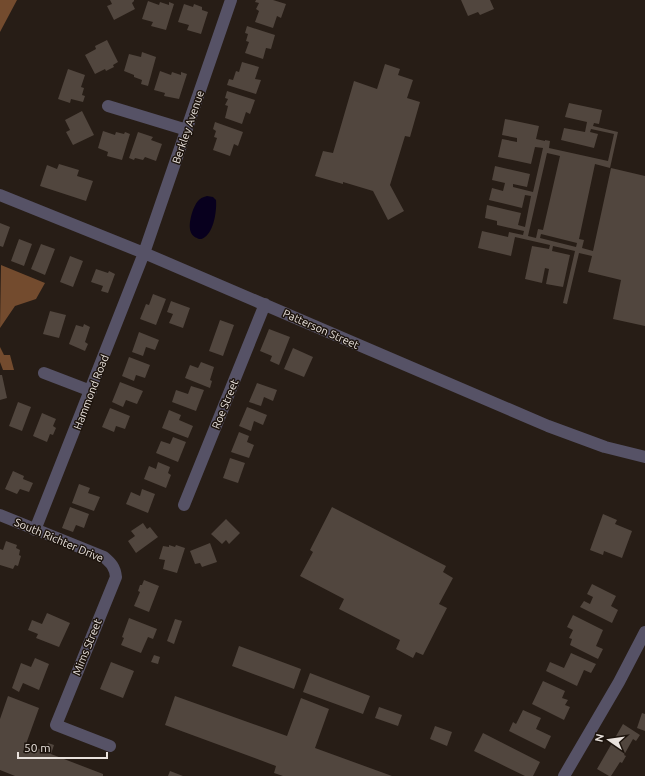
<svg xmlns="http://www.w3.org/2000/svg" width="645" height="776" viewBox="0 0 645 776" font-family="Ubuntu,sans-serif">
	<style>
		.forest { fill: #734b2e }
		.water { fill: #08001e }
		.building { fill: #51463e; fill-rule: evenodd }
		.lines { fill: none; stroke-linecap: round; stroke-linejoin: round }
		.minor { stroke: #565266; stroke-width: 12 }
		.labels { text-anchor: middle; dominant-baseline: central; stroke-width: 3; stroke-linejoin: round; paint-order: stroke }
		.street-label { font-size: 11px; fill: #e9e2dd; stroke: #1d140d }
	</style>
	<rect width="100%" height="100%" fill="#271d16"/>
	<!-- forest -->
	<path class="forest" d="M0 0H17L0 32Z
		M1 265 45 283 36 299 15 306 0 328Z
		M0 347 4 355H10L14 370H3L0 362Z"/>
	<!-- water -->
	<path class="water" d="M207 196 213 197 216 200C217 210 214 231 205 237 203 239 199 240 197 238 186 234 190 219 193 210 196 203 198 198 207 196Z"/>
	<!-- building -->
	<path class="building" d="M110 0H134V1L132 3 135 9 114 20 107 6 112 4Z
		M256 0H273L286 4 281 18 277 16 273 28 255 22 259 11 256 9 259 3 255 2Z
		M461 0H490L494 9 480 15 478 12 468 16Z
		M148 1 159 5 160 2 169 5V2L174 4 166 30 151 26 153 22 142 19Z
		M184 4 193 7 194 4 202 7V10L208 12 201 34 187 30 189 25 178 22Z
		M247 26 275 35 271 49 266 48 263 59 245 53 249 42 246 41 248 34 245 33Z
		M107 40 118 62 113 65 114 67 106 71 105 69 95 74 85 55 96 49 95 46Z
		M142 52 156 57 148 86 141 84 142 80 134 77V75L124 71 129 54 141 57Z
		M242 62 259 67 255 79 261 80 256 94 227 85 229 79 233 80 236 71 239 72Z
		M385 64 400 69 398 75 413 80 407 98 420 102 410 137 405 136 390 185 404 211 388 220 373 191 343 182V184L315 176 323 151 333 153 354 81 377 89Z
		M68 69 85 75 81 87 84 88 82 95 85 96 83 102 71 99 70 103 58 99Z
		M160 71 171 75 172 72 181 75V72L187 74 179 99 164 96 165 93 154 90Z
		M227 91 255 100 250 114 246 112 242 124 225 118 228 106 225 105 228 99 225 98Z
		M569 103 602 110 599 124 594 123 593 126 618 132 610 168 595 164 579 239 584 240 582 248 593 251 611 168 645 176V326L613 319 621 280 588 272 592 256 579 253 567 304 563 303 575 251 553 246 552 251 570 255 563 287 546 284 549 269 545 268 542 283 525 279 532 246 549 249 550 245 515 237 511 256 478 248 482 231 508 237 509 232 523 235 524 231 497 225V221L485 218 487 205 521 213 518 225 525 227 531 196 525 195 522 208 489 200 492 188 503 191 505 183 492 180 495 166 530 174 527 187 513 184V187L533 192 543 148 535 147 531 164 498 157 502 139 517 142V138L502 135 505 119 539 126 536 139 545 141V140L550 141 549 148 608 161 614 134 591 129 590 132 598 134 594 148 561 140 564 128 585 132 587 122 565 117ZM547 153 560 156 543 230 538 229 536 238 528 236ZM541 234 577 243 576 247 540 238Z
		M82 111 94 135 73 145 66 132 70 130 65 120Z
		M215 122 243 132 238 146 234 144 230 156 213 150 217 138 214 137 216 131 213 129Z
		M103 131 115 135 116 132 124 134 125 132 130 134 122 160 107 156 108 152 98 148Z
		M138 132 153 137 151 140 162 144 156 161 145 157 143 160 135 158 134 160 129 158Z
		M59 164 79 170 77 176 93 181 86 201 40 186 47 165 57 169Z
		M0 223 10 227 3 247 0 246Z
		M19 239 32 244 24 266 11 261Z
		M41 244 55 249 45 275 31 269Z
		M70 256 83 261 73 287 60 282Z
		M96 269 108 273 109 271 115 274 108 293 101 291 103 286 91 282Z
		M153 294 166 299 156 325 140 319 146 304 149 305Z
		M171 301 190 308 183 328 169 323 173 314 167 312Z
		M50 311 66 315 59 338 43 334Z
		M220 320 234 325 223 356 209 351Z
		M84 324 90 327 85 342 88 344 85 351 69 344 76 325 83 327Z
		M269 329 290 337 279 365 270 361 272 356 260 351Z
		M139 332 159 340 155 350 146 347 143 356 132 352Z
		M293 348 313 357 304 377 284 369Z
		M129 357 150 365 145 378 136 375 134 381 122 376Z
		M201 362 214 367 210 380 212 381 210 388 185 378 190 365 198 368Z
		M0 375H2L7 398 0 400Z
		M120 382 143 391 137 404 126 400 123 407 112 402Z
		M257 383 277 390 273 401 264 397 261 406 249 402Z
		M191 386 204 390 196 411 172 402 176 390 188 394Z
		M18 402 31 407 22 431 9 426Z
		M247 407 267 415 263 425 254 421 251 431 239 426Z
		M110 408 130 416 125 429 116 426 114 432 102 427Z
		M169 410 181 415 179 420 193 426 188 438 162 428Z
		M42 413 56 419 53 426 56 428 53 435 50 434 47 442 33 436Z
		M239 432 249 436 247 442 254 445 249 458 231 452Z
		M173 437 186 442 178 462 156 453 161 441 170 444Z
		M230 458 245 463 238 483 223 478Z
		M158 462 170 467 168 473 171 475 166 488 144 479 149 466 156 469Z
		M13 471 24 476 23 479 33 483 29 492 20 489 17 494 5 489Z
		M79 484 90 488 88 493 100 497 94 511 72 503Z
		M142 489 155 494 148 513 126 504 131 492 140 496Z
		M70 507 89 514 84 528 76 525 73 532 62 528Z
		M332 507 446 566 443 572 453 578 439 604 447 608 423 655 416 652 413 658 396 649 400 640 339 609 344 599 300 576 313 552 310 550Z
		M603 514 617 520 615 524 632 531 622 558 604 551 603 555 590 550Z
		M226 519 240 533 229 544 226 540 222 544 211 534Z
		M143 523 147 529 150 527 158 537 136 553 128 541 135 536 131 531Z
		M6 541 17 545 16 548 20 550 19 555 21 556 18 566 15 565 13 569 0 565V549L3 550Z
		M210 543 217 562 202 567 200 563 195 564 190 551Z
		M169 545 175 547 176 545 185 548 177 573 163 569 165 560 159 559 163 546 169 547Z
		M144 580 159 586 149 612 134 606 140 592 138 591 140 585H142Z
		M592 584 616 596 611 606 618 610 612 623 580 607 584 601 590 604 593 597 587 594Z
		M47 613 70 623 59 647 36 638 38 634 28 630 32 620 42 624Z
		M573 615 603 630 596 646 603 649 598 659 570 645 572 639 569 638 573 630 567 627Z
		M129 618 157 629 153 639 148 637 141 653 121 645 124 638 122 637Z
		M175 619 182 621 174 644 167 641Z
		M239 646 301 669 294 689 232 666Z
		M571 653 596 664 591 673 584 670 577 686 546 671 550 662 564 668Z
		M154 655 160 657 158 664 151 662Z
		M35 658 49 664 39 690 23 683 19 692 12 688 21 663 31 667Z
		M111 662 134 671 123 698 100 689Z
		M310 673 370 696 363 714 303 692Z
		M543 681 565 691 562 698 568 700 565 705 570 707 564 720 532 704Z
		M8 696 39 708 26 744 45 751 48 743 54 745 51 754 103 774V776H15L0 770V719Z
		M175 696 287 736 301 698 329 709 315 748 392 776H283L274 773 276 766 165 725Z
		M379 707 402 715 398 726 375 718Z
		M523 710 541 718 536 729 551 736 545 749 509 731 513 722 516 724Z
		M642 713 645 714V731L637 728Z
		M623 724 640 735 636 741 633 739 624 755 626 756 622 763 620 762 611 776H609L597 769Z
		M435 726 452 732 447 746 430 739Z
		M483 733 540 762 533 776H525L474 751Z
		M170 771 183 776H168Z"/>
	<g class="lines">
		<!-- minor -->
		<path class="minor" d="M108 106 187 130
			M0 195 144 253 548 426 605 447 645 457
			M44 373 91 391
			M184 505 265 304
			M0 515 104 557C111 563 115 567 116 577L56 725 110 746
			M35 530 144 253 231 0
			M564 776 619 682 645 632"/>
	</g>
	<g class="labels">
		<!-- street labels -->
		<g class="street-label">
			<text transform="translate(188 127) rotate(-71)">Berkley Avenue</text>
			<text transform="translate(321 329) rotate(24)">Patterson Street</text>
			<text transform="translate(91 392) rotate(-69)">Hammond Road</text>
			<text transform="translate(225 404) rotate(-68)">Roe Street</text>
			<text transform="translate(59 540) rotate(23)">South Richter Drive</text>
			<text transform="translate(87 647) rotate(-68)">Mims Street</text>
		</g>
	</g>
	<!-- north arrow -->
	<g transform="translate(609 740) rotate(283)" stroke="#1d140d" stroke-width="3" paint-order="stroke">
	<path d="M0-3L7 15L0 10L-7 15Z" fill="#e9e2dd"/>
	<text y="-6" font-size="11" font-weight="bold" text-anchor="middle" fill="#e9e2dd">N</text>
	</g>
	<!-- scale -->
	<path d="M18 752v6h89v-6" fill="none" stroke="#e9e2dd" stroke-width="2"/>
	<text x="24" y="752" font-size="12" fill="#e9e2dd" stroke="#1d140d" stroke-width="3" paint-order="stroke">50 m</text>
</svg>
